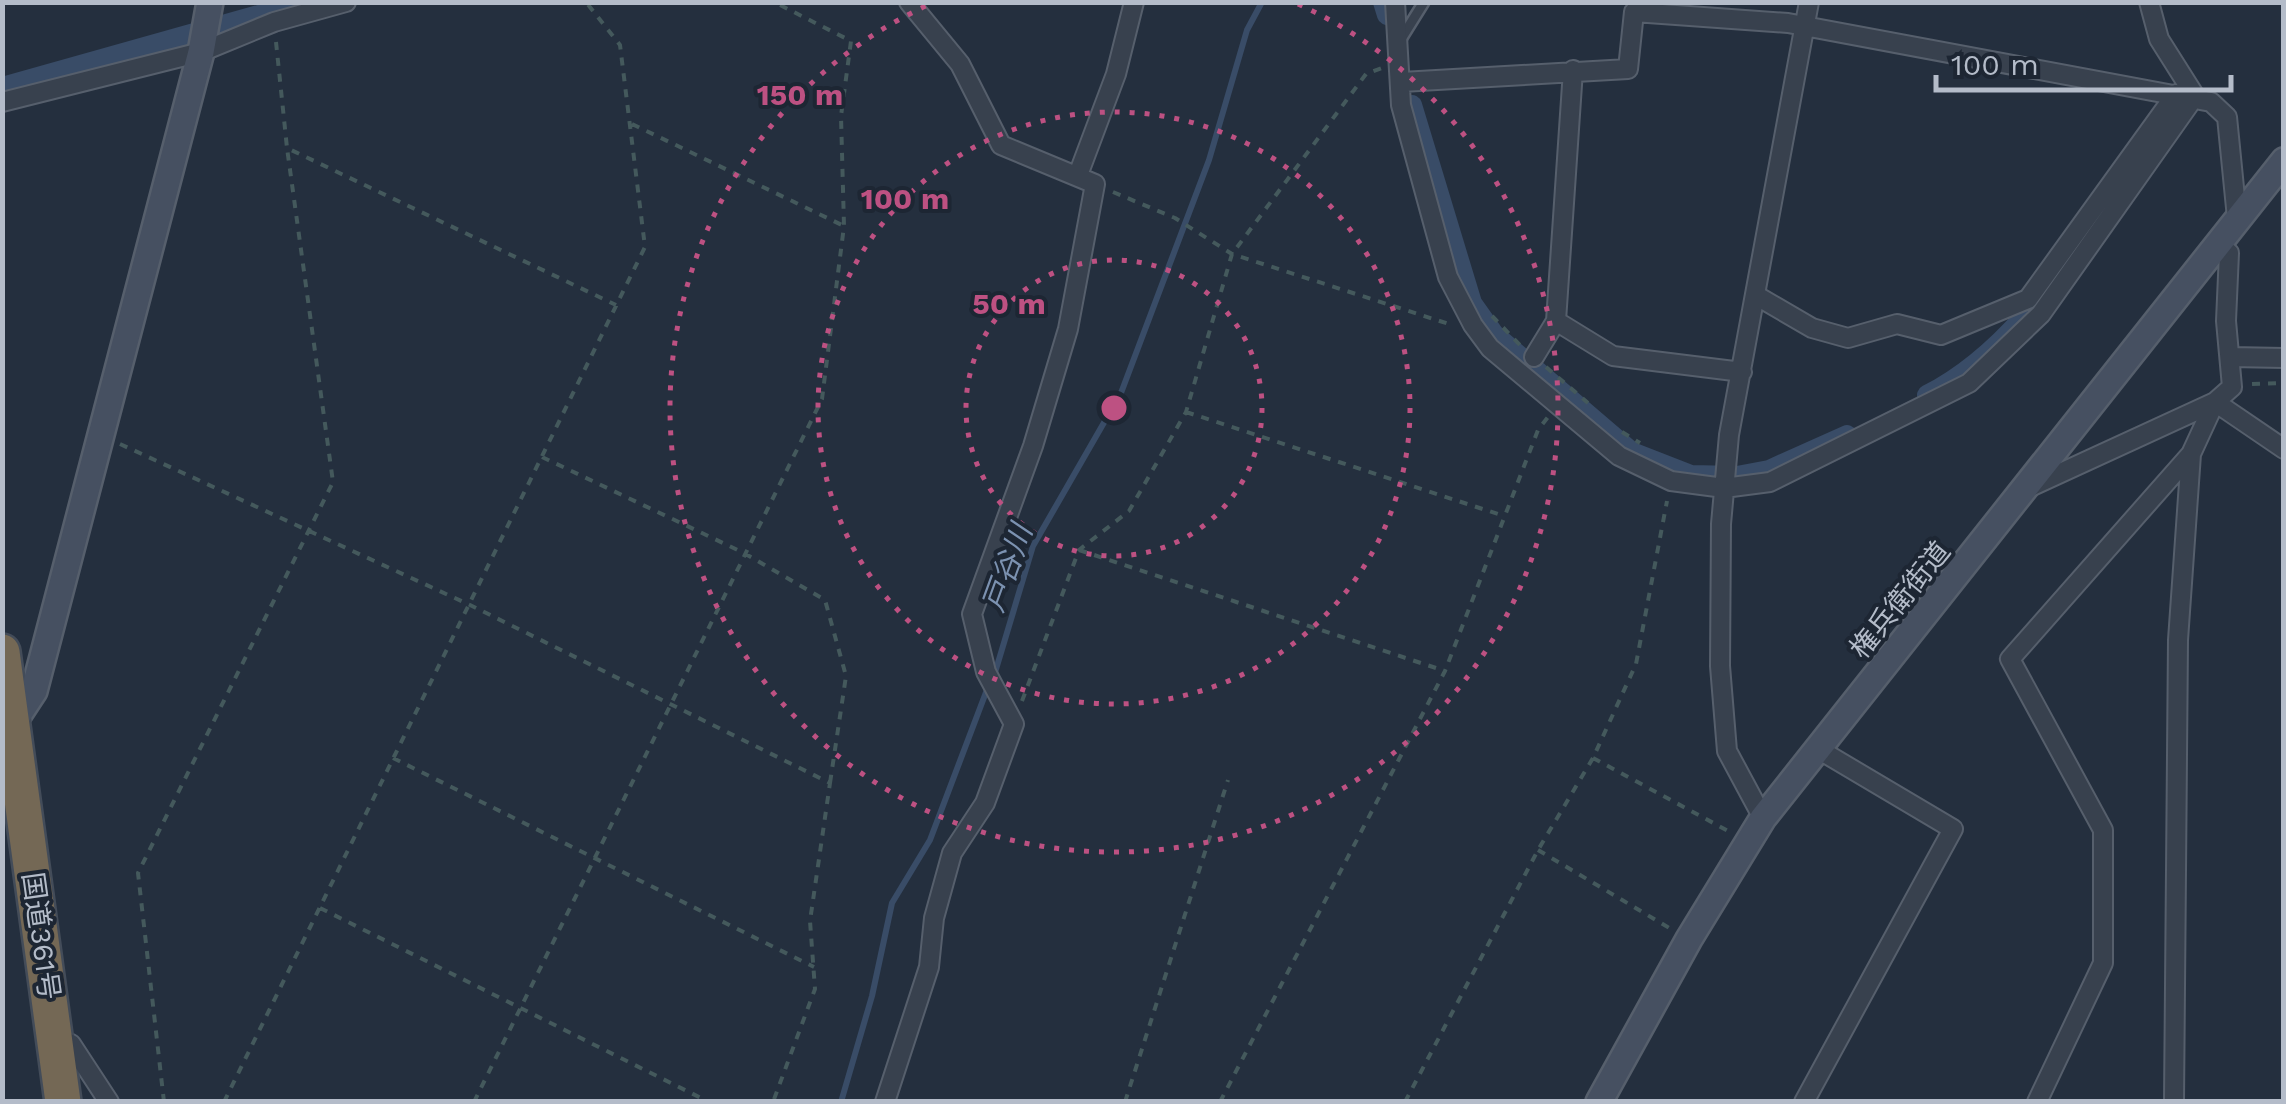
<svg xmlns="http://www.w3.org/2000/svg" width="2286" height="1104" viewBox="0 0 2286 1104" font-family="'Work Sans','Noto Sans JP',sans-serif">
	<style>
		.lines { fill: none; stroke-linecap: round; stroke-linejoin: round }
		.stream { stroke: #394c67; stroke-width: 6 }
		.canal { stroke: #394c67; stroke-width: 20 }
		.lane-casing { stroke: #565f6c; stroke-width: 14 }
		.street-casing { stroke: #565f6c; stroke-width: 22 }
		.secondary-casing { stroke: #565f6c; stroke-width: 30 }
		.highway-casing { stroke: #434c59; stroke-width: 40 }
		.path { stroke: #44595c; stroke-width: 4; stroke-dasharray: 8 8; stroke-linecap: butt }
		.lane { stroke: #38414e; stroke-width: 9 }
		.street { stroke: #38414e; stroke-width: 18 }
		.secondary { stroke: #465061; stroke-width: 25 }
		.highway { stroke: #746855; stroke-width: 35 }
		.ring { fill: none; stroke: #bd5182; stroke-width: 5; stroke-dasharray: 5 10 }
		.labels { text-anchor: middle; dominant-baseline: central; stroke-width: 8; stroke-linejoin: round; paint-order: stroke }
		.street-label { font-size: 28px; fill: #b4bcc9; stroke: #1d2633 }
		.water-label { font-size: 30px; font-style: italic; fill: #7c92b1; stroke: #1d2633 }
		.centre { fill: #bd5182; stroke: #1d2633; stroke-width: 5 }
		.ring-label { font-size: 30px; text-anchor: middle; font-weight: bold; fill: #bd5182; stroke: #1d2633; stroke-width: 8; stroke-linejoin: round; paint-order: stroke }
	</style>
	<rect width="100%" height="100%" fill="#242f3e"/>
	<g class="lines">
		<!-- stream -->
		<path class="stream" d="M994 676 1033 546 1121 393 1209 160 1247 30 1262 2
			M841 1102 872 996 892 903 930 840 988 687"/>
		<!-- canal -->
		<path class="canal" d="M1383 2 1387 15
			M2 87 305 2
			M1412 105 1472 303 1494 334 1632 452 1691 475 1737 476 1769 470 1847 435
			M1927 395C2017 349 2071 255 2128 176"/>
		<!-- lane casing -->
		<g class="lane-casing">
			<path id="lane" d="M1401 39 1424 2"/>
		</g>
		<!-- street casing -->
		<g class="street-casing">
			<path id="street" d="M1395 2 1401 105 1448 277 1473 325 1490 348 1619 456 1671 481 1724 488 1770 482 1969 383 2041 314 2195 96 2159 39 2149 2
				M1402 82 1628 69 1634 12 1788 23 2211 102 2227 117 2237 218
				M2 102 201 52 274 22 346 2
				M1078 175 1116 74 1134 2
				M1757 296 1812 328 1848 338 1897 324 1941 335 2028 299 2176 94
				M1556 321 1613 356 1742 372
				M1534 357 1556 321 1573 70
				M2231 357 2284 358
				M2215 402 2284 449
				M2028 488 2215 402 2232 387 2226 321 2229 253 2216 243
				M1763 818 1727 751 1720 666 1721 524 1729 435 1809 2
				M55 1037 71 1044 109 1102
				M885 1102 929 967 934 918 952 853 985 803 1014 724 986 672 972 614 1033 446 1068 329 1095 184 1001 145 960 64 909 2
				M1804 1102 1953 829 1818 749
				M2037 1102 2103 963V830L2010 659 2191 454
				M2174 1102 2178 640 2191 454 2215 402"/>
		</g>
		<!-- secondary casing -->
		<g class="secondary-casing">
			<path id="secondary" d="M13 723 34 691 201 52 210 2
				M1599 1102 1689 939 1763 818 2284 161"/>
		</g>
		<!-- highway casing -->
		<g class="highway-casing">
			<path id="highway" d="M2 652 63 1102"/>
		</g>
		<!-- path -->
		<path class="path" d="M276 42 287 148 616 305
			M632 124 844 226
			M1113 192 1175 218 1232 254 1452 325
			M1492 316 1520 345
			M1546 367 1588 403
			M2252 384 2284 383
			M1186 412 1504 516
			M1622 432 1640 443
			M120 444 470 605 830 783 810 921 815 989 773 1102
			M542 457 744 553 825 600 846 676 830 783
			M1079 550 1445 671
			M1022 701 1079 550 1129 511 1186 412 1232 254 1366 74 1382 68
			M393 758 814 967
			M1593 758 1730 832
			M1538 850 1671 929
			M320 908 709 1102
			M164 1102 138 873 333 482 287 148
			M224 1102 645 247 620 45 586 2
			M474 1102 822 399 844 226 841 116 851 41 774 2
			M1125 1102 1228 780
			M1220 1102 1445 671 1538 430 1548 417
			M1405 1102 1538 850 1593 758 1636 664 1667 501"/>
		<!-- lane -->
		<use href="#lane" class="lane"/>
		<!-- street -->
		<use href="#street" class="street"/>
		<!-- secondary -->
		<use href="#secondary" class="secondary"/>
		<!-- highway -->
		<use href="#highway" class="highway"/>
	</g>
	<!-- distance rings -->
	<g class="ring">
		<circle cx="1114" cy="408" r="148"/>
		<circle cx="1114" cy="408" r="296"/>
		<path d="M1298 4A444 444 0 1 1 930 4"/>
	</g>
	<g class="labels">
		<!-- street labels -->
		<g class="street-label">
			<text transform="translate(1900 600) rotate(-51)">権兵衛街道</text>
			<text transform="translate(41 936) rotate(82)">国道361号</text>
		</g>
		<!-- water labels -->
		<g class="water-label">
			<text transform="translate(1007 568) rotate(-70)">戸谷川</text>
		</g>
	</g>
	<circle cx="1114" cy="408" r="15" class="centre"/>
	<g class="ring-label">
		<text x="800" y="105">150 m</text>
		<text x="905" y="209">100 m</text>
		<text x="1009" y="314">50 m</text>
	</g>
	<!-- border -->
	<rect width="2286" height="1104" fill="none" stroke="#b4bcc9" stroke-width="10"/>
	<!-- scale -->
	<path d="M1936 75v15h295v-15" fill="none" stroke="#b4bcc9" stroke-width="5"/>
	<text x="1951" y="75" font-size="30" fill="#b4bcc9" stroke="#1d2633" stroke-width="8" paint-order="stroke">100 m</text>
</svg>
